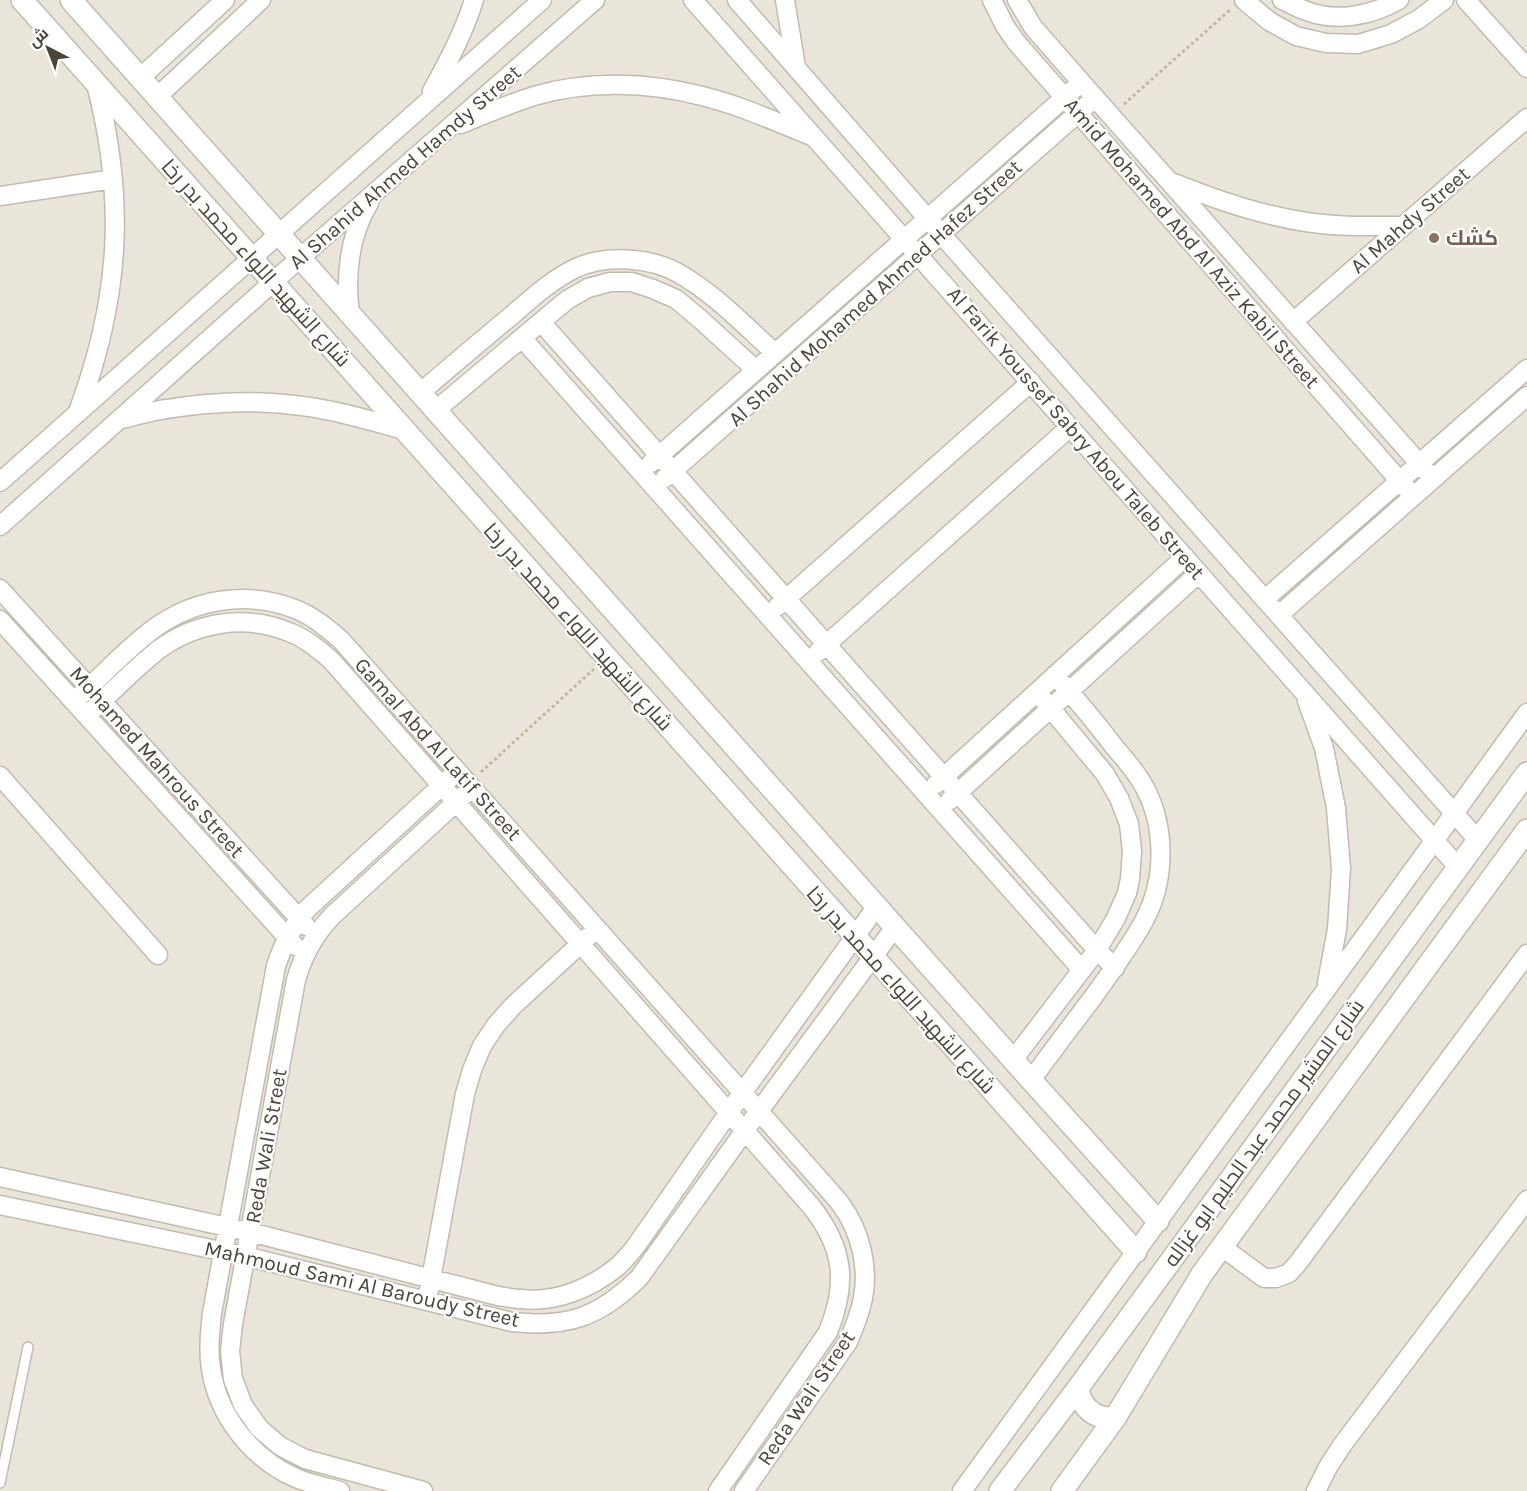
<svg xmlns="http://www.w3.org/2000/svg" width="1527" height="1491" viewBox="0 0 1527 1491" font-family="Karla,Cairo,sans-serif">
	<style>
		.residential { fill: #eae5da }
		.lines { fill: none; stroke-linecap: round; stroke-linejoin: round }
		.service-casing { stroke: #c2bbae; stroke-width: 12 }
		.minor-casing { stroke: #c2bbae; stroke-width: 21 }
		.tertiary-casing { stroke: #c2bbae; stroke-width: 24 }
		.path { stroke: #c4b79f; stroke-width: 3; stroke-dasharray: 3 3; stroke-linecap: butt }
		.service { stroke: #fff; stroke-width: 9 }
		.minor { stroke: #fff; stroke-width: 18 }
		.tertiary { stroke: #fff; stroke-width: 21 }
		.education-dot { fill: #8d6e63; stroke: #fff; stroke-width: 2 }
		.labels { text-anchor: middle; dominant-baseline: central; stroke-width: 4.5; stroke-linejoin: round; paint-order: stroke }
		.street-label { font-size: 21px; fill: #4b4439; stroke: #fff }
		.education-label { font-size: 21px; font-weight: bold; fill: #785e54; stroke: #fff; text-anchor: start }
	</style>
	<rect width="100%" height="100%" fill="#f6f3ec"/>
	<!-- residential -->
	<path class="residential" d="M0 0H1527V1491H0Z"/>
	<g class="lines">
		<!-- service casing -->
		<g class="service-casing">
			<path id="service" d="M0 1483 28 1347"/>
		</g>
		<!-- minor casing -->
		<g class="minor-casing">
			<path id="minor" d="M693 0 1458 867
				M737 0 941 234 1478 840
				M785 0 796 67
				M992 0 1005 26 1016 42 1413 496
				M1017 0 1033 27 1082 83 1433 479
				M1244 0 1269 21 1296 36 1326 43 1358 44 1391 34 1419 19 1444 0
				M1282 0C1289 3 1296 7 1304 10 1335 23 1371 16 1399 0
				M1466 0 1527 68
				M140 78 225 0
				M432 91C448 62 464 32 474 0
				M157 97 261 0
				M461 124C485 114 509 104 534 96 588 80 648 82 702 96 739 105 774 121 809 135
				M1174 183C1217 200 1260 215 1306 222 1338 227 1370 226 1403 226
				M0 196 113 179
				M350 314C345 276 349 237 369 203
				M541 322 1097 950 1115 968
				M1293 322 1527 118
				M522 338 1082 970
				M420 393C450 367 481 341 511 316 531 299 550 281 574 269 604 254 651 257 680 274 716 295 745 326 775 353
				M79 409C120 297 126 200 96 84
				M436 410 567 300 588 288 610 282H632L653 289 676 299 700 319 756 370
				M122 419C137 415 152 411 167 409 214 401 263 400 310 407 342 412 373 421 404 430
				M651 463 1073 90
				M665 478 1087 105
				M0 482 542 0
				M0 526 300 258 595 0
				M0 589 306 926
				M1265 599 1527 369
				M778 606 1031 382
				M1279 615 1527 396
				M0 620 295 946
				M818 652 1070 427
				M74 701C100 678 124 651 152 630 193 599 247 590 295 609 313 616 327 628 341 640L827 1188C832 1194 838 1200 842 1206 860 1231 869 1267 863 1298 860 1314 854 1328 848 1342L744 1491
				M1307 701 1324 748 1336 808 1341 869 1337 929 1327 983
				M87 715C110 694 133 670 158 650 196 622 245 614 289 632 305 638 318 649 331 660L811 1206C844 1248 848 1283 828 1332L718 1491
				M0 776 158 955
				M936 784 1185 557
				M950 800 1199 573
				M1013 1060 1097 950 1116 918 1127 893 1130 879 1132 851 1129 824 1119 798 1105 774 1037 692
				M1031 1080C1051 1053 1071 1026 1091 1000 1110 974 1129 948 1144 921 1167 878 1166 822 1141 781 1134 770 1125 759 1116 749 1097 724 1076 699 1055 675
				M0 1177 250 1232 498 1296C506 1297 514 1299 522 1299 556 1303 591 1288 617 1267 624 1261 630 1253 636 1246L743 1092 877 906
				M0 1205 245 1256 512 1322C568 1328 599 1317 639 1278L759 1111 895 927
				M1222 1247 1264 1278H1276L1289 1273 1298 1263 1527 954
				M429 1290 465 1094 472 1070 482 1046 496 1025 513 1006 589 936
				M340 1491C326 1487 310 1484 296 1478 252 1459 218 1416 211 1369 208 1350 210 1332 212 1313L276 966C283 944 292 926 307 909L450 778
				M423 1491 305 1459 280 1446 259 1428 243 1405 233 1379 230 1351 233 1324 296 980C303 955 314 935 332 916L464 795
				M962 1491 1527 713
				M1316 1491 1328 1467 1343 1444 1527 1200"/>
		</g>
		<!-- tertiary casing -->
		<g class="tertiary-casing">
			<path id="tertiary" d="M22 0 1136 1252
				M71 0 1031 1080 1158 1221
				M1078 1388C1081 1408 1094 1419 1115 1418
				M1000 1491 1078 1388 1527 773
				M1062 1491 1115 1418 1202 1274 1527 830"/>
		</g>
		<!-- path -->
		<path class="path" d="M1124 104 1231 9
			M481 772 594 669"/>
		<!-- service -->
		<use href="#service" class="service"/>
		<!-- minor -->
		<use href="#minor" class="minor"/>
		<!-- tertiary -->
		<use href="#tertiary" class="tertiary"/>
	</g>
	<!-- markers -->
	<circle class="education-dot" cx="1434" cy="238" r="6"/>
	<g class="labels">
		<!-- street labels -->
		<g class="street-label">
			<text transform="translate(405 167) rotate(-41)">Al Shahid Ahmed Hamdy Street</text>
			<text transform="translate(1410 220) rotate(-41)">Al Mahdy Street</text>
			<text transform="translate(1192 243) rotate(49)">Amid Mohamed Abd Al Aziz Kabil Street</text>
			<text transform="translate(256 263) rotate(48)">شارع الشهيد اللواء محمد بدر رخا</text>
			<text transform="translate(875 293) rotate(-42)">Al Shahid Mohamed Ahmed Hafez Street</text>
			<text transform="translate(1076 433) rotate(49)">Al Farik Youssef Sabry Abou Taleb Street</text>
			<text transform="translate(578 627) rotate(48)">شارع الشهيد اللواء محمد بدر رخا</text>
			<text transform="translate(438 749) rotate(48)">Gamal Abd Al Latif Street</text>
			<text transform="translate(157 762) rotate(48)">Mohamed Mahrous Street</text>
			<text transform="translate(901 990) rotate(48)">شارع الشهيد اللواء محمد بدر رخا</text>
			<text transform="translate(1264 1133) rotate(-54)">شارع المشير محمد عبد الحليم ابو غزاله</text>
			<text transform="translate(266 1146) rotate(-80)">Reda Wali Street</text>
			<text transform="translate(362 1284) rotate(13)">Mahmoud Sami Al Baroudy Street</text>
			<text transform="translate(806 1398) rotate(-56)">Reda Wali Street</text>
		</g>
		<!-- education labels -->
		<g class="education-label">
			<text x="1446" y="238">كشك</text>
		</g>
	</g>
	<!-- north arrow -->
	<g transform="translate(48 48) rotate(318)" stroke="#ffffff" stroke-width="4.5" paint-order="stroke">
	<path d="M0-4.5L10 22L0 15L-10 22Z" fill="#4b4439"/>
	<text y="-9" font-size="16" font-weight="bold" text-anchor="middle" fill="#4b4439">ش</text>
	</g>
</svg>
